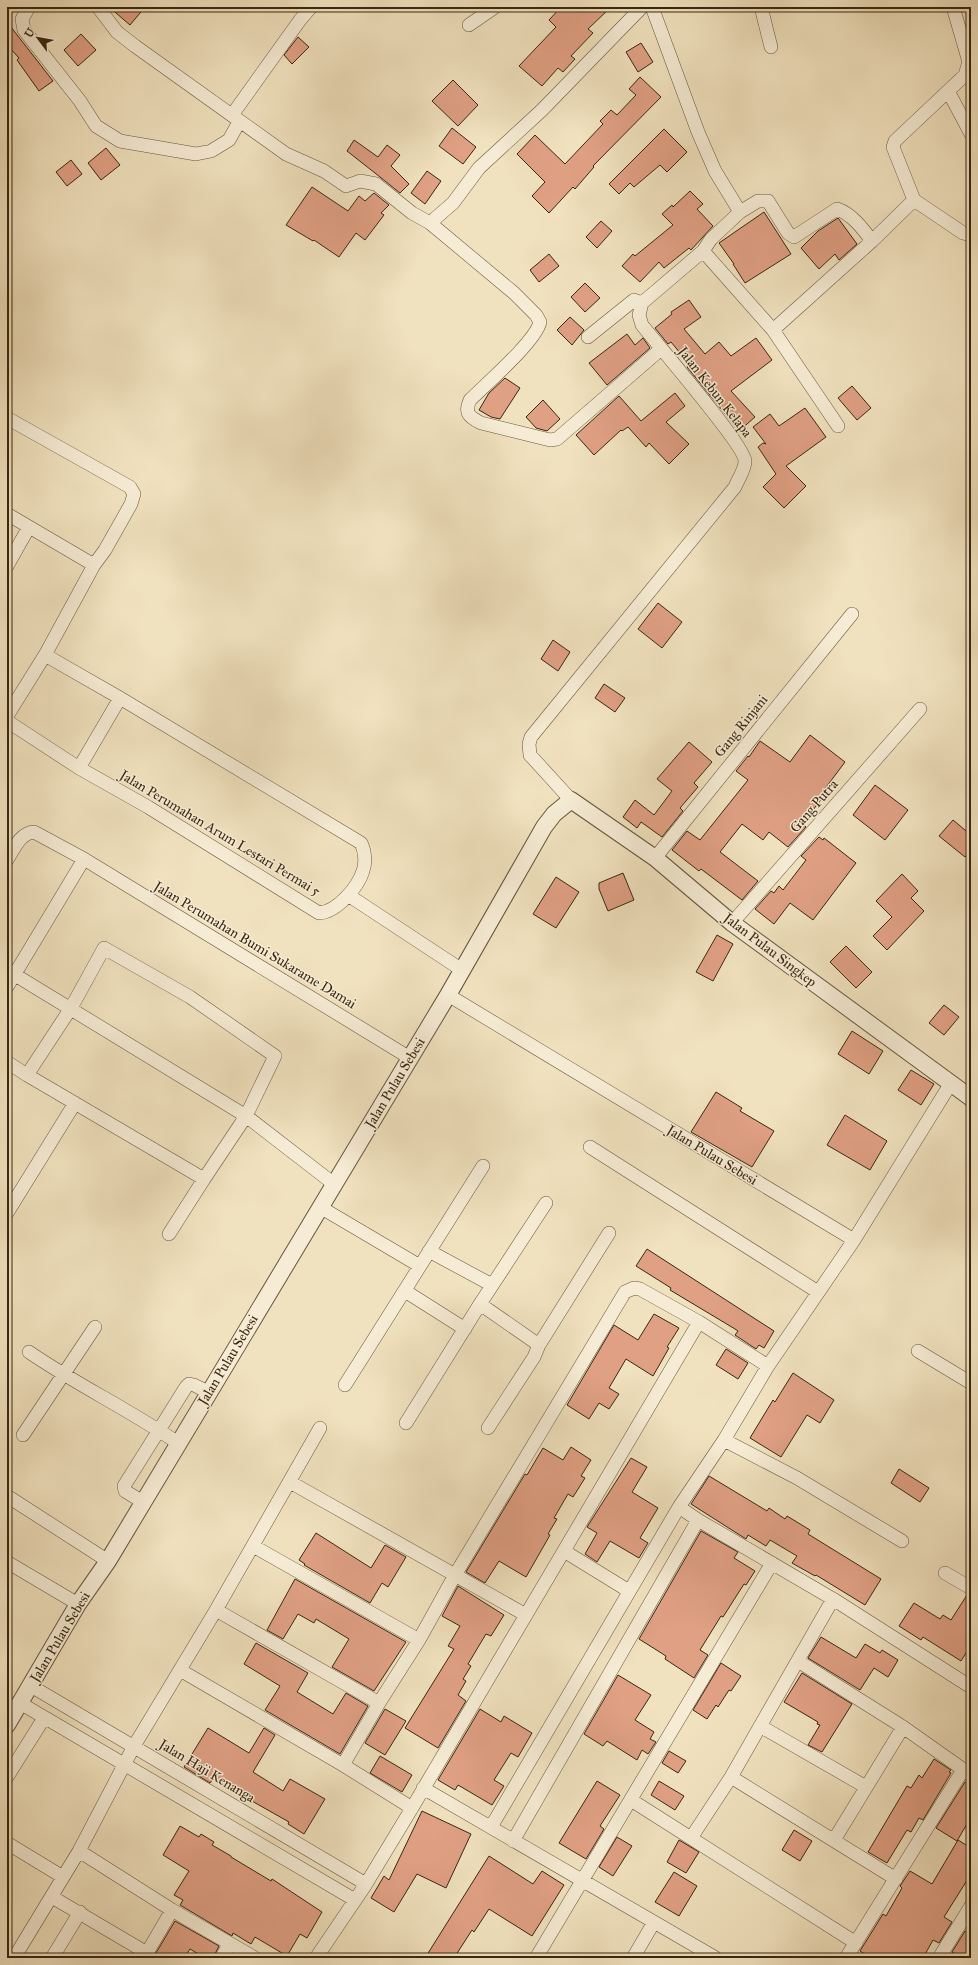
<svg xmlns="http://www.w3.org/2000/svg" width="978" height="1965" viewBox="0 0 978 1965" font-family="'IM FELL Great Primer',serif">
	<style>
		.building { fill: #e0a084; stroke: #382710 }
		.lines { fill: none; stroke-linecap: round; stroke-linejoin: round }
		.minor-casing { stroke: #66563c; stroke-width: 14 }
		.tertiary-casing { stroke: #66563c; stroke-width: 18 }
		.minor { stroke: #f6ecd5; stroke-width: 13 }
		.tertiary { stroke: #f6ecd5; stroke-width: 16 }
		.labels { text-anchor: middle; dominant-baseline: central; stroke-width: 3; stroke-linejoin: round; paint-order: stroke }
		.street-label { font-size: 14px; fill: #382710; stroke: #f6ecd5 }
	</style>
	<rect width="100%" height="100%" fill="#f1e2bf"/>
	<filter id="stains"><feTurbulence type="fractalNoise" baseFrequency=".005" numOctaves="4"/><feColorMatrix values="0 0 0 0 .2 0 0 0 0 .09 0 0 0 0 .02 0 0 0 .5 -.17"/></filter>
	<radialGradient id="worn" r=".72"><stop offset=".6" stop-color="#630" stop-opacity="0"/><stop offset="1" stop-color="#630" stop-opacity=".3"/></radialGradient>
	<!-- building -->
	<path class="building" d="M109 7H145L130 25Z
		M561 7H611L588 29 593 33 571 56 575 59 563 72 558 68 542 86 519 66 556 27 549 20Z
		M7 22 53 81 39 91 17 60 19 58 7 45Z
		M81 34 96 50 78 66 64 50Z
		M298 37 309 47 292 64 284 55Z
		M641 43 653 62 638 72 626 52Z
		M640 77 661 97 593 166 594 167 575 189 573 187 549 213 532 196 545 182 517 154 535 135 565 164 603 124 600 121 611 110 617 115 636 95 629 89Z
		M453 80 478 105 458 126 432 101Z
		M452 128 476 147 463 164 439 146Z
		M664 129 687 152 667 172 660 165 634 187 630 183 619 194 609 184Z
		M354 140 378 157 387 145 400 155 391 166 409 184 400 193 380 177 347 151Z
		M106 148 120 165 101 180 88 163Z
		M71 160 82 174 67 186 56 172Z
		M427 171 441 181 425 204 411 193Z
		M312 187 348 211 359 196 365 201 374 193 389 205 381 213 384 215 365 240 356 233 339 257 314 240 313 241 286 225Z
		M690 191 703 204 697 209 713 226 691 250 689 248 664 268 659 262 640 282 622 266 633 254 635 256 673 225 662 214 672 205 673 207Z
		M764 212 791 254 745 283 733 264H734L719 243Z
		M838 218 857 244 839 260 835 254 819 269 801 248 818 231Z
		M601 221 612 231 597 248 586 237Z
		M549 254 559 266 539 282 530 270Z
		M585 283 600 298 585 312 571 297Z
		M689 300 701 317 684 329 705 354 719 342 731 356 756 338 772 360 731 391 755 417 739 431 687 367 690 365 671 342 668 344 655 328 672 314 671 312Z
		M570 317 584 330 572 345 557 330Z
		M627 334 635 345 643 338 650 348 607 385 589 363Z
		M505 378 520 388 500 419 491 417 479 410 489 393Z
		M852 386 871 408 857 420 838 398Z
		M675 393 685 406 666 422 689 444 669 464 649 443 646 447 628 427 622 431 621 430 594 455 576 435 619 396 641 421Z
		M543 400 560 419 547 431 536 428 526 417Z
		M805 408 826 437 786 466 806 486 784 508 763 487 776 474 758 447 763 443 766 444 753 427 770 414 779 426Z
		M658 603 682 622 662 648 638 629Z
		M553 640 570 652 558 671 541 659Z
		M604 684 625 698 615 712 595 698Z
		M810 735 845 762 824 790 827 792 802 824 806 827 788 847 769 832 763 840 742 824 720 852 758 881 742 900 701 869 699 871 672 850 687 831 700 840 748 780 736 771 748 756 749 757 760 741 790 762Z
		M689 742 712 762 694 783 698 787 680 808 683 811 662 837 641 822 637 828 623 817 635 800 654 815 672 791 657 779Z
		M875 785 908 810 885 840 853 815Z
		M953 820 971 835V850L965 857 939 836Z
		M819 837 823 840 824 838 856 863 813 920 790 903 774 924 755 909 771 891 774 893 779 886 783 890 806 860 801 856Z
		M623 873 634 900 608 911 599 889V883Z
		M902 874 918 891 911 898 924 911 887 950 873 936 892 917 876 901Z
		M556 877 579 892 556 928 533 914Z
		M717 935 733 944 713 981 696 972Z
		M846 946 872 972 856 988 830 962Z
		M944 1005 959 1017 944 1035 929 1023Z
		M852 1031 883 1051 869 1074 838 1054Z
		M911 1070 934 1084 921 1105 898 1090Z
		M716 1092 742 1108 740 1111 774 1131 752 1167 691 1132Z
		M845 1115 887 1141 870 1170 827 1145Z
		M647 1249 774 1331 764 1348 759 1345 756 1349 735 1335 738 1331 735 1329 670 1290 671 1288 636 1266Z
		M654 1314 679 1328 667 1347 669 1348 653 1376 626 1359 609 1388 619 1394 609 1409 599 1403 589 1419 567 1405 614 1325 638 1340Z
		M726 1349 748 1363 738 1379 716 1365Z
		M793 1373 834 1400 820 1423 807 1415 781 1457 750 1438 773 1400 775 1402Z
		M571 1447 591 1460 581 1476 585 1478 573 1497 568 1494 554 1518 557 1519 548 1534 550 1535 526 1577 499 1561 485 1583 466 1572 525 1474 527 1475 543 1448 563 1460Z
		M631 1458 647 1467 632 1492 658 1508 640 1538 648 1543 639 1558 610 1541 597 1562 585 1554 597 1533 587 1527Z
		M899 1469 929 1488 920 1502 891 1483Z
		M709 1476 767 1511 769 1508 785 1519 787 1516 810 1530 808 1534 881 1579 865 1605 816 1575 815 1576 792 1563 797 1556 770 1540 766 1546 748 1535 746 1539 691 1504Z
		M701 1531 738 1552 734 1558 755 1571 746 1585 744 1584 723 1617 721 1616 700 1650 708 1655 694 1678 665 1659 666 1656 639 1639Z
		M316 1533 371 1568 385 1545 406 1557 388 1587 382 1583 370 1603 304 1565 305 1564 299 1560Z
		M295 1579 406 1642 374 1691 332 1667 349 1639 316 1619 314 1623 298 1614 283 1639 267 1630Z
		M458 1586 504 1615 491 1636 486 1634 468 1664 471 1666 463 1679 466 1681 458 1695 466 1701 438 1748 405 1728 454 1649 448 1646 460 1626 442 1616Z
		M967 1595 971 1596V1645L961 1661 923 1637 921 1640 899 1626 914 1603 940 1619 943 1615 951 1620Z
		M821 1637 856 1658 865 1644 880 1653 882 1650 898 1660 888 1677 874 1668 860 1690 808 1658Z
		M256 1643 308 1673 297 1692 333 1714 346 1693 368 1706 340 1754 265 1710 280 1686 244 1664Z
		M721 1663 741 1676 731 1691 729 1690 718 1707 716 1705 707 1719 693 1710Z
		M802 1673 852 1704 822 1752 808 1745 820 1725 817 1724 818 1722 784 1702Z
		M618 1675 651 1695 635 1720 654 1732 650 1739 656 1742 648 1754 642 1750 637 1760 607 1741 603 1746 584 1734Z
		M385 1709 406 1721 385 1755 365 1743Z
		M480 1709 501 1722 504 1716 532 1733 518 1757 511 1753 494 1780 504 1786 492 1805 458 1785 455 1790 438 1780Z
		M208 1728 249 1753 264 1728 275 1735 253 1772 283 1791 290 1779 325 1799 304 1834 288 1824 289 1822 213 1779 210 1783 184 1767Z
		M669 1751 686 1761 678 1773 662 1763Z
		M380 1756 412 1775 402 1792 370 1773Z
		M934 1759 951 1770 949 1772 951 1773 923 1820 919 1818 911 1832 907 1830 887 1863 868 1852 907 1786 911 1788 919 1775 922 1778Z
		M597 1781 620 1795 600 1826 604 1829 586 1859 559 1843Z
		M659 1781 684 1796 675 1810 651 1795Z
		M965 1782 971 1785V1817L957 1841 936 1828Z
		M422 1811 471 1834 446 1888 417 1874 394 1912 371 1898 384 1876 389 1880Z
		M180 1826 199 1837 201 1834 214 1842 212 1845 231 1856V1857L271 1881 272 1879 322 1912 307 1938 300 1934 287 1956 255 1937 251 1944 233 1933 232 1936 180 1905 183 1900 174 1895 189 1871 163 1855Z
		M794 1830 812 1841 800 1861 782 1850Z
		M617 1837 632 1846 613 1876 599 1867Z
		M679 1840 699 1852 686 1873 667 1862Z
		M958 1840 971 1848V1874L944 1917 952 1922 939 1943 933 1940 923 1958H871L860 1951 883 1914 886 1916 902 1888 900 1886 910 1871 932 1884Z
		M489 1856 533 1884 542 1871 564 1885 532 1936 489 1909 474 1932 472 1930 454 1958H425Z
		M674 1872 697 1886 679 1916 655 1902Z
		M175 1921 219 1946 213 1958H205L190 1949 184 1958H153Z
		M965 1931 971 1935V1958H961L952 1952Z"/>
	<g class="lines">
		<!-- minor casing -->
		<g class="minor-casing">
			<path id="minor" d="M29 7 22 19 24 30 80 101 96 126 120 141 196 154 211 151 229 140 239 122
				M98 7 117 32 135 46 286 154 324 171 346 186 360 181 376 184 412 213 430 223 453 203 479 168 542 110 642 7
				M761 7 771 47
				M469 25 495 7
				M948 91 971 134
				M232 115 300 20 311 7
				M914 200 893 147 895 141 965 75 969 62 953 7
				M740 212 758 201H768L788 233 794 237 837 209C852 214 863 229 872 241L914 200 963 233 971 235
				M430 223 514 293 536 315 540 322C536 341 486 384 470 400 464 413 469 417 481 423L550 440 557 439 661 349
				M703 251 773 330 838 426
				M773 330 872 241
				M588 337 634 300 642 303
				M7 418 130 487 134 494 131 504 105 550 94 565 45 655 7 716
				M7 514 94 565
				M7 566 29 527
				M7 721 79 768 148 807 319 913C337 912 358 887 363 871 366 863 365 851 361 843L120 698 45 655
				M79 768 120 698
				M571 800 530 755 529 744 531 737 735 487C738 479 745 470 745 461 745 446 657 344 642 325L639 315 642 303 703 251 711 239 740 212 715 171 698 132 652 7
				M655 858 852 614
				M7 860C14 849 20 833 34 832L84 859 410 1058
				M348 895 462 970
				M732 923 920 709
				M7 970 246 1116 334 1184
				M7 987 84 859
				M448 995 854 1240
				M7 1062 27 1075 204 1179 246 1116 275 1056 190 997 104 948 71 1008 27 1075
				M951 1083 854 1240 768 1366 724 1440 679 1507 698 1520 833 1599 971 1687
				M590 1147 818 1292
				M320 1207 420 1266
				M7 1213 75 1103
				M169 1234 204 1179
				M429 1251 492 1285
				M405 1291 465 1329
				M480 1304 539 1345
				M918 1351 971 1383
				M29 1352C77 1385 130 1410 178 1443
				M345 1385 483 1166
				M406 1423 480 1304 546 1203
				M488 1428 534 1357 539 1345 609 1233
				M23 1435 95 1327
				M724 1440 797 1478 902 1541
				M290 1482 526 1615
				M7 1496 108 1561
				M143 1502 125 1491 124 1486 186 1387 189 1384 194 1385 208 1392
				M253 1546 419 1640
				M564 1551 629 1591
				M7 1562 78 1604
				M945 1573 971 1588
				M216 1610 379 1703
				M798 1661 903 1727 971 1775
				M180 1670 343 1765 412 1808
				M31 1686 366 1884
				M20 1703 355 1900
				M760 1726 866 1787
				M343 1765 379 1703 419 1640 455 1575 625 1292 634 1288 640 1289 699 1322 768 1366
				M7 1777 44 1718
				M731 1777 896 1879
				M423 1788 716 1958
				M631 1800 856 1943
				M491 1827 679 1507
				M691 1838 731 1777 833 1599
				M834 1840 903 1727
				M513 1841 698 1520
				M7 1843 63 1877
				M79 1851 172 1910 255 1958
				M52 1897 147 1953
				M14 1958 79 1851 134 1746 216 1610 320 1428
				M52 1958 80 1912
				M144 1958 172 1910
				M221 1958 230 1944
				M316 1958 366 1884 412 1808 699 1322
				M536 1958 772 1563
				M633 1958 654 1922
				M846 1958 963 1770
				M939 1958 971 1906"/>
		</g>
		<!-- tertiary casing -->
		<g class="tertiary-casing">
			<path id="tertiary" d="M7 1725 78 1604 108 1561 448 995 544 827 554 814 571 800 655 858 732 923 971 1098"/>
		</g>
		<!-- minor -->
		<use href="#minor" class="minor"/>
		<!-- tertiary -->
		<use href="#tertiary" class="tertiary"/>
	</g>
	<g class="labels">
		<!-- street labels -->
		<g class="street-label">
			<text transform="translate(715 392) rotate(52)">Jalan Kebun Kelapa</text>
			<text transform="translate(741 726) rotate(-51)">Gang Rinjani</text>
			<text transform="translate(814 806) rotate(-49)">Gang Putra</text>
			<text transform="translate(220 833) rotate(31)">Jalan Perumahan Arum Lestari Permai 5</text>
			<text transform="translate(255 945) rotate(31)">Jalan Perumahan Bumi Sukarame Damai</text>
			<text transform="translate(770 950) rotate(37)">Jalan Pulau Singkep</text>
			<text transform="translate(395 1083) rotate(-59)">Jalan Pulau Sebesi</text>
			<text transform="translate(712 1155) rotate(31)">Jalan Pulau Sebesi</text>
			<text transform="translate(228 1360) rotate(-59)">Jalan Pulau Sebesi</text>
			<text transform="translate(60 1637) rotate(-59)">Jalan Pulau Sebesi</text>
			<text transform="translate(207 1771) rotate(31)">Jalan Haji Kenanga</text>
		</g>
	</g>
	<!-- margin -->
	<rect width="978" height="1965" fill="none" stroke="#f1e2bf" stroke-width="24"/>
	<rect x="8" y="8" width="962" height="1949" fill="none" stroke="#382710" stroke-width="2"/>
	<rect x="12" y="12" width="954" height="1941" fill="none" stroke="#382710"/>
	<!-- north arrow -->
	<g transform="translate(38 38) rotate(302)" stroke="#f6ecd5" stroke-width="3" paint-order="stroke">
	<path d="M0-3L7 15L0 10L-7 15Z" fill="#382710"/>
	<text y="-6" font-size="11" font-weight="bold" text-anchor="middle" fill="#382710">U</text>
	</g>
	<rect width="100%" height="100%" filter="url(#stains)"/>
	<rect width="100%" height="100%" fill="url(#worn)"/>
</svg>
